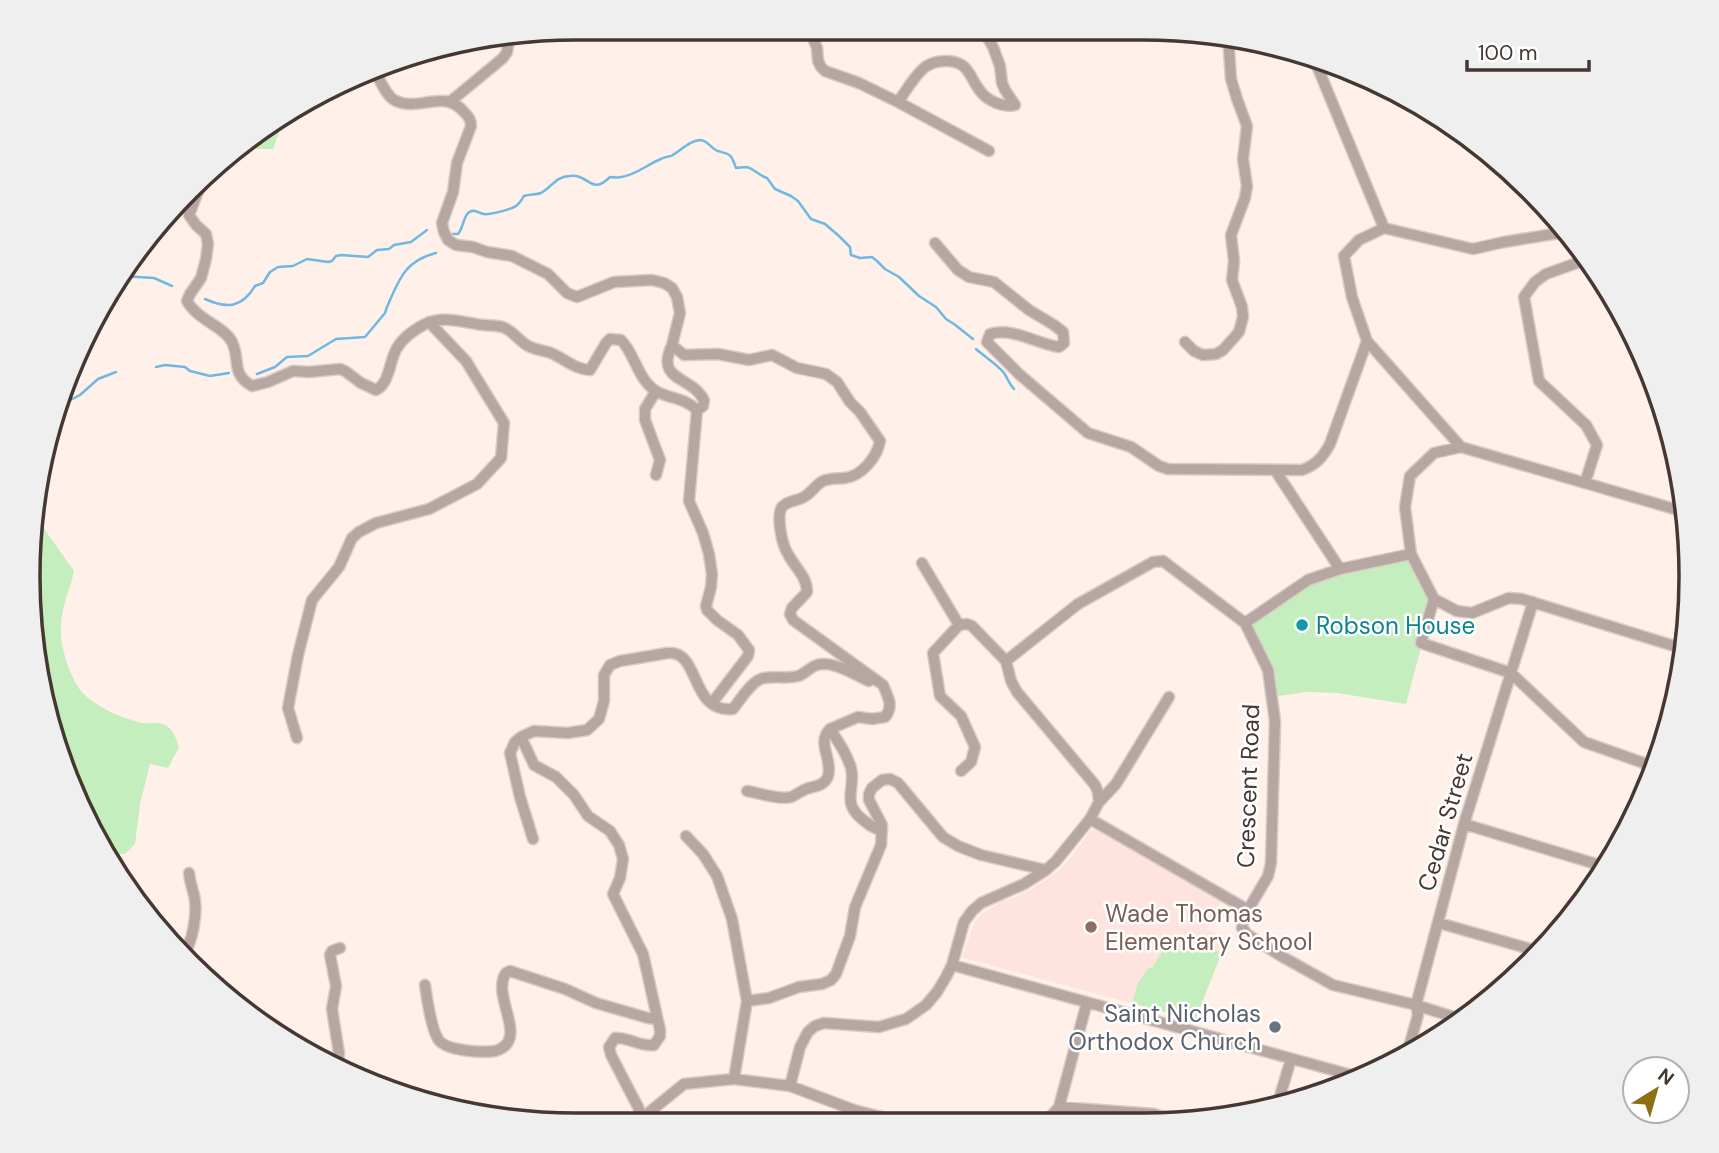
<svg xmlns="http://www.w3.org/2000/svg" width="1719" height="1153" viewBox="0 0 1719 1153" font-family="'DM Sans',sans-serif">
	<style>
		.education { fill: #fee3de }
		.green { fill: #c4eebd }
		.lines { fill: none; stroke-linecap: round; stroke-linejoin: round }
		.stream { stroke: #6fb8e1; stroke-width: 2.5 }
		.street-casing { stroke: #daccc5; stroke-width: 13 }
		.street { stroke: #b7a7a2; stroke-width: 10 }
		.culture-dot { fill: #0f9aa8; stroke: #fff; stroke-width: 2.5 }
		.education-dot { fill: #8d6e63; stroke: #fff; stroke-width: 2.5 }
		.worship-dot { fill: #6b7280; stroke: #fff; stroke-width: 2.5 }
		.labels { text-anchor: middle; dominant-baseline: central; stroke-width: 5; stroke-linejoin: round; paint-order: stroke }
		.culture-label { font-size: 24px; fill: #0d838f; stroke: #fff; text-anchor: start }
		.street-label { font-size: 24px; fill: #453731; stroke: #fff }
		.education-label { font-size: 24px; fill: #785e54; stroke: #fff; text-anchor: start }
		.worship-label { font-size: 24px; fill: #5b616d; stroke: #fff; text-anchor: end }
		.rim { fill: none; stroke: #453731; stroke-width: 3.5 }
	</style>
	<rect width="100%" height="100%" fill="#fff1ea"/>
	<!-- education -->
	<path class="education" d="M1091 830H1095L1222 900 1207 929 1227 940 1195 1021 962 957 974 924 981 914 1000 902 1018 896 1032 889 1057 872 1067 863Z"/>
	<!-- green -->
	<path class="green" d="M303 105 283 122 273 149H248L245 145 271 121Z
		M35 516 74 571C70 590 62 605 61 624 59 644 69 675 81 691 94 706 119 717 138 722 146 725 157 721 165 725 174 730 176 738 179 747L168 768 150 764 140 804 135 844 125 854H106L101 849 39 684 29 540Z
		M1411 554 1434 599 1406 704 1337 693 1306 692 1272 697 1268 670 1245 623 1308 580Z
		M1165 947 1222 952 1195 1020 1132 1003 1138 983 1149 967 1152 968Z"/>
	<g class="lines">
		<!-- stream -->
		<path class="stream" d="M453 234H458C463 228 463 219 468 213 474 208 478 213 484 214 489 215 514 209 517 205 520 203 522 199 524 196 530 194 536 195 541 193 552 187 556 176 570 176 590 174 591 196 610 177 614 177 618 178 621 177 636 175 648 164 661 159 662 158 670 156 671 156 681 151 688 141 700 140 708 140 711 149 718 151 732 155 731 154 736 168 739 168 742 167 746 167 754 168 759 176 767 178L775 189 791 196 798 201 811 219 825 224 839 236 850 247 851 255 860 258 872 257 877 261 885 269 899 277 919 296 936 307 946 319 954 324 973 339
			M122 276 154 278 172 286
			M205 299C227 309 242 308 255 286L263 283 270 272 278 267 293 266 307 259 328 262 332 261 336 256 341 255 368 257 377 250 389 249 394 245 411 242 427 230
			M976 349C985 357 997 364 1004 373 1008 379 1009 384 1014 389
			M156 367 165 365 185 367 190 371 210 376 229 373
			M257 374 275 367 287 357 308 356 336 339 365 337 385 313 387 307C399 280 404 261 436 253
			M61 405 80 395 98 379 116 372"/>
		<!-- street casing -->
		<g class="street-casing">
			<path id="street" d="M982 28 993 47 1000 66 1002 83 1005 90 1015 105C1004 108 988 101 981 92 969 78 970 61 946 61 938 61 931 63 925 67 914 76 906 91 898 102L989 151
				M813 32V38L817 48 818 61 821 67 825 71 859 83 898 102
				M1315 61 1384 228
				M374 70C380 79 386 97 396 101 421 112 444 88 464 112 469 117 471 120 471 126L457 163 453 192 442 223 444 232 448 240 456 245 473 247 487 252 512 256 548 274 567 293 577 297 614 282 652 280 664 283 672 288 677 297 680 313 672 345 684 355 718 354 749 360 772 355 797 368 826 374 837 382 850 402 860 412 880 441C877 457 862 476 845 478 837 479 830 478 823 481 815 485 811 494 802 498 796 501 787 501 782 507 776 516 782 545 788 554 795 568 807 576 807 592L792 608 790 614 793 620 883 685C888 697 894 706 885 717L872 719 858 717 830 729
				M451 101 503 58 507 52 509 39
				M199 189 189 215 196 225 206 234 208 244 206 259 201 278 190 294 187 301C197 320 224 326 232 342 241 360 230 373 252 386L268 382 293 371 309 372 340 369 345 371 361 383 376 390C390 383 389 361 397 348 403 337 414 330 425 324 444 315 464 323 483 325 491 326 498 325 505 328 513 332 518 339 525 344 533 350 542 350 551 353 565 359 574 369 590 370L606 343 610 339 621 340C635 354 638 380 656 391 669 399 684 397 697 410L689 501 703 533 709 554 712 574 711 587 706 606 707 610 717 620 738 635 749 650 748 656 712 703
				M1384 228 1473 249 1504 242 1566 232
				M935 243 958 270 969 277 994 282 1029 310 1054 325 1063 332 1064 343 1059 347C1036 344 1014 327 990 334L987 342 1019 374 1088 433 1131 447 1159 466 1168 469 1302 470C1316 465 1323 457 1330 444L1367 341 1352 297 1344 256 1359 240 1384 228
				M1367 341 1461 447
				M1185 342 1194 351 1203 355 1216 354 1223 350 1239 332 1243 317 1242 307 1232 280 1234 261 1231 235 1245 198 1247 186 1243 159 1247 126 1237 99 1231 79 1228 36
				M672 345C655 382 691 375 704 400L703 406 697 410
				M1275 470 1340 569
				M656 475 660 460 645 420V409L656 391
				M1585 483 1597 445 1586 425 1539 381 1524 297 1535 282 1546 274 1588 259
				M922 563 959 625
				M1434 599 1421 643 1511 673 1584 742 1655 767
				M1245 623 1308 580 1340 569 1411 554
				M1684 649 1522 599 1509 598 1472 613 1457 611 1434 599 1411 554 1405 507 1410 476 1434 453 1461 447 1685 512
				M830 729C838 741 847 754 851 768 856 789 841 802 862 819 868 824 874 829 881 830
				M521 737 534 765 556 777 574 795 588 816 610 831 619 845 623 859 620 878 613 894 643 954 660 1030V1036L654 1045C640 1047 629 1037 615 1038L609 1047 611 1055 638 1107 642 1118 639 1125
				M297 738 288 708 298 655 312 600 339 567 352 538 359 532 376 523 429 509 477 484 501 458 504 423 466 361 429 322
				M961 771 971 762 975 747 961 716 940 696 933 653 959 625 967 624 972 626 1006 661
				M747 791C758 793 780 800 791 797 796 795 801 791 806 789 814 786 825 786 828 776 833 759 816 743 830 729
				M1099 802 1098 792 1095 785 1017 692 1011 681 1006 661 1078 604 1153 562 1163 561 1245 623 1268 670 1275 721 1271 863 1268 876 1248 910
				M1090 819 1248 910 1244 919 1242 928 1248 935 1281 956 1333 985 1416 1005 1463 1020
				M1464 824 1606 867
				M686 836 703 854 717 876 732 919 747 1001 734 1079
				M533 839 520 797 510 753 515 742 521 737 534 731 568 733 587 730 599 719 604 701V675L610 665 620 661 668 653C701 650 689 713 733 709 741 699 752 680 764 678 775 676 787 679 798 676 805 674 810 667 817 665 833 660 855 675 869 681
				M1439 923 1541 952
				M182 955C193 945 198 910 194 895 192 887 190 883 189 873
				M952 965 1362 1078
				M425 985C427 999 431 1028 438 1039 445 1051 482 1053 495 1051 500 1050 506 1046 508 1042 518 1025 493 992 506 973L510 971 565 989 596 1003 648 1018 657 1019
				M747 1001 769 998 799 987 822 984 831 980 836 974 850 936 855 907 881 845 882 825 869 800V794L872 788 882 780 890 779 898 783 943 837 958 846 981 855 1046 870
				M1407 1054 1418 1015 1416 1005 1464 824 1533 602
				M337 1069 339 1053 332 1009 336 986 330 955 332 951 340 948
				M790 1086 800 1047 808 1032 815 1026 824 1023 879 1027 906 1019 926 1005 937 992 946 977 952 965 964 922 972 911 981 903 1024 884 1046 870 1056 861 1090 819 1099 802 1116 784 1169 697
				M1277 1106 1291 1059
				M1059 1107 1154 1114 1178 1122
				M854 1110 858 1125
				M642 1118 684 1084 734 1079 790 1086 854 1110 914 1125
				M845 1125 854 1110
				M1043 1125 1059 1107 1087 1002"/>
		</g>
		<!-- street -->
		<use href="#street" class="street"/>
	</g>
	<!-- markers -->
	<circle class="culture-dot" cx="1302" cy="625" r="7"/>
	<circle class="education-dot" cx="1091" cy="927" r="7"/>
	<circle class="worship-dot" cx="1275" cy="1027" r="7"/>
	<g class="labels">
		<!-- culture labels -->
		<g class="culture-label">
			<text x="1316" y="625">Robson House</text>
		</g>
		<!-- street labels -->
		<g class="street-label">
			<text transform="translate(1248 786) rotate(-88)">Crescent Road</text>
			<text transform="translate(1445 822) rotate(-74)">Cedar Street</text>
		</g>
		<!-- education labels -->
		<g class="education-label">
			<text x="1105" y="913">Wade Thomas<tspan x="1105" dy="28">Elementary School</tspan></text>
		</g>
		<!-- worship labels -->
		<g class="worship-label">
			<text x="1261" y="1013">Saint Nicholas<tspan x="1261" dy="28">Orthodox Church</tspan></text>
		</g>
	</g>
	<!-- crop -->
	<path d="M0 0H1719V1153H0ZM576 40H1143A536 536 0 0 1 1679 576V577A536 536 0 0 1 1143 1113H576A536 536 0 0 1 40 577V576A536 536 0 0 1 576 40Z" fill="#f0efef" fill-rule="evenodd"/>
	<path class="rim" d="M576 40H1143A536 536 0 0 1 1679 576V577A536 536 0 0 1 1143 1113H576A536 536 0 0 1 40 577V576A536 536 0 0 1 576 40Z"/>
	<!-- north arrow -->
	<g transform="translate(1656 1090) rotate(37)"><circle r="33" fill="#ffffff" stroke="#b5afad" stroke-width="2"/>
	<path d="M0-5L12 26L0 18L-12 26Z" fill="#8d7014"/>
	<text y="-10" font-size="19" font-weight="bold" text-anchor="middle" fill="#453731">N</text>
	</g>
	<!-- scale -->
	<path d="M1467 60v10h122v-10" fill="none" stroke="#453731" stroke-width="3.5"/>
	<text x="1478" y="60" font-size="21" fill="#453731" stroke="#ffffff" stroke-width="5" paint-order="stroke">100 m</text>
</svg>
